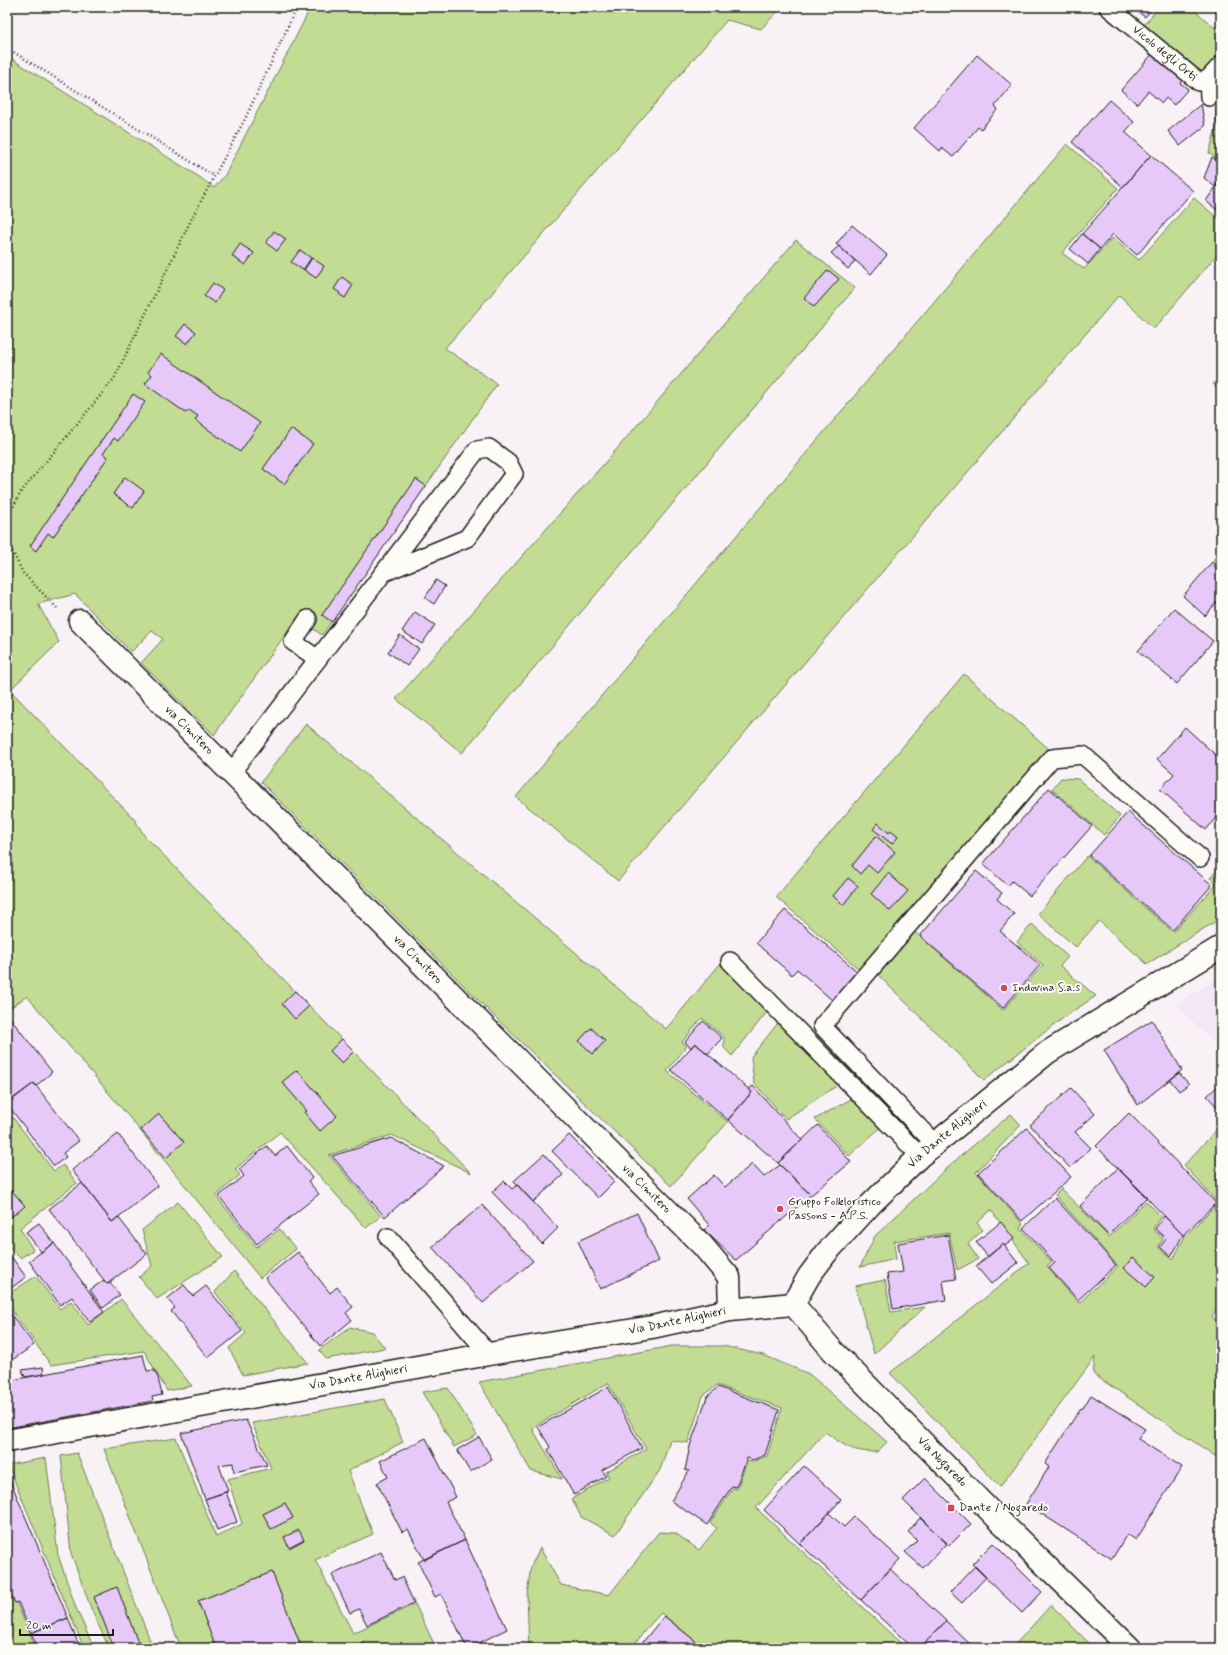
<svg xmlns="http://www.w3.org/2000/svg" width="1228" height="1655" viewBox="0 0 1228 1655" font-family="Mynerve,sans-serif">
	<style>
		.built { fill: #f3e6f7 }
		.green { fill: #c2dc93; stroke: #6f7c58 }
		.building { fill: #e6c9f8; stroke: #1c1c1c }
		.lines { fill: none; stroke-linecap: round; stroke-linejoin: round }
		.service-casing { stroke: #1c1c1c; stroke-width: 20 }
		.minor-casing { stroke: #1c1c1c; stroke-width: 25 }
		.tertiary-casing { stroke: #1c1c1c; stroke-width: 25 }
		.path { stroke: #1c1c1c; stroke-width: 2.5; stroke-dasharray: 1 3; stroke-linecap: butt }
		.service { stroke: #fdfcf7; stroke-width: 17 }
		.minor { stroke: #fdfcf7; stroke-width: 22 }
		.tertiary { stroke: #fdfcf7; stroke-width: 22 }
		.poi-dot { fill: #d1495b; stroke: #fdfcf7; stroke-width: 1.5 }
		.labels { text-anchor: middle; dominant-baseline: central; stroke-width: 4; stroke-linejoin: round; paint-order: stroke }
		.street-label { font-size: 12px; fill: #1c1c1c; stroke: #fdfcf7 }
		.poi-label { font-size: 12px; fill: #1c1c1c; stroke: #fdfcf7; text-anchor: start }
	</style>
	<rect width="100%" height="100%" fill="#f8f2f7"/>
	<filter id="ink" filterUnits="userSpaceOnUse"><feTurbulence type="fractalNoise" baseFrequency=".025" numOctaves="2"/><feDisplacementMap in="SourceGraphic" scale="8" xChannelSelector="R" yChannelSelector="G"/><feConvolveMatrix kernelMatrix="1 2 1 2 8 2 1 2 1" color-interpolation-filters="sRGB"/></filter>
	<g filter="url(#ink)">
		<!-- built -->
		<path class="built" d="M1221 976V1051L1176 1004Z"/>
		<!-- green -->
		<path class="green" d="M311 7H782L761 29 727 20 445 348 497 384 322 635 297 618 214 735 141 663 163 639 152 631 131 652 75 594 38 604 59 642 10 690 135 820 144 835 471 1173 392 1135 329 1155 381 1216 366 1228 280 1132 235 1169 240 1175 216 1196 257 1247 279 1229 296 1249 260 1278 134 1123 27 996 7 1010V56L201 178 214 188 225 175Z
			M1159 7H1191L1215 28 1221 23V54L1202 75 1143 26Z
			M1216 107 1221 112V162L1209 153 1216 128Z
			M1067 144 1118 188 1062 253 1084 269 1112 238 1139 260 1194 198 1221 221V250L1154 329 1119 295 618 881 516 797Z
			M796 240 855 288 462 753 396 699 609 458Z
			M1221 375V392L1213 384Z
			M1221 551V573L1213 560Z
			M964 674 1049 749 860 970 776 897Z
			M306 724 666 1029 720 964 767 1012 732 1056 724 1048V1037L702 1018 682 1042 687 1046 667 1071 728 1122 671 1186 498 1020 261 782Z
			M1061 778 1078 779 1120 816 1104 835 1052 789Z
			M1087 856 1173 932 1216 885 1210 878 1221 865V918L1147 964 1099 921 1076 947 1038 914Z
			M1032 924 1068 957 1060 966 1096 996 1067 1015 984 1080 878 975 915 932 1003 1010 1043 965 1017 942Z
			M778 1023 838 1085 786 1119 754 1083 751 1057Z
			M851 1099 880 1128 849 1156 815 1119Z
			M7 1110 54 1171 63 1165 77 1183 20 1228 33 1250 20 1258 7 1244Z
			M1011 1114 1021 1125 976 1172 1023 1224 1020 1228 1052 1262 1047 1267 1079 1303 1118 1266 1055 1195 1061 1189 1109 1237 1146 1201 1161 1216 1153 1229 1163 1239 1158 1247 1173 1260 1185 1236 1218 1203 1184 1165 1221 1125V1303L1212 1317 1221 1324V1460L1093 1374 1095 1357 1000 1487 890 1373 1029 1263 991 1210 977 1223 983 1230 968 1244 978 1259 957 1270 949 1233 894 1241 896 1259 860 1267 875 1236 950 1165Z
			M178 1202 223 1257 157 1299 139 1277 152 1266 142 1230Z
			M234 1271 308 1363 243 1375 229 1348 246 1333 215 1292Z
			M36 1276 60 1309 71 1301 88 1325 121 1299 192 1386 167 1391 144 1351 51 1365 7 1304V1295Z
			M885 1280 891 1312 925 1307 874 1354 855 1286Z
			M350 1327 372 1332 385 1348 326 1359 319 1350Z
			M672 1346H723L763 1355 809 1374 887 1442 877 1452C851 1452 845 1446 825 1432L756 1508 906 1648H704L661 1613 646 1629 632 1648H529L527 1595 531 1566 540 1548 561 1585 609 1595 659 1532 675 1533 699 1550 717 1528 710 1523 733 1488 737 1489 747 1461 752 1462 767 1456 782 1408 717 1385 703 1396 688 1443 670 1440 660 1470 615 1535 581 1517 572 1499 609 1477 606 1472 646 1449 608 1383 532 1428 562 1479 531 1471 479 1382Z
			M448 1388 477 1435 454 1447 422 1392Z
			M385 1399 403 1442 348 1471 373 1534 315 1560 353 1633 415 1604 436 1648H181L104 1449 176 1438 216 1537 242 1524 228 1479 271 1468 252 1423Z
			M77 1453 153 1648H109L92 1611 71 1553 61 1456Z
			M46 1458 58 1555 76 1608 94 1648H84L8 1465Z
			M7 1581 36 1648H7Z
			M1051 1605 1094 1648H1012Z"/>
		<!-- building -->
		<path class="building" d="M1132 7H1154L1145 17Z
			M1211 7H1221V17Z
			M1154 52 1184 79 1180 83 1188 89 1174 105 1166 98 1162 103 1148 91 1137 104 1121 90Z
			M977 55 1012 85 995 106 998 109 981 129 978 127 953 157 942 148 940 151 914 128Z
			M1109 100 1134 122 1125 132 1151 155 1123 187 1072 142Z
			M1201 104 1205 126 1180 146 1168 131Z
			M1151 155 1193 191 1137 255 1113 234 1100 249 1082 234Z
			M1212 157 1221 164V179L1215 187 1204 178Z
			M1221 179V213L1206 201Z
			M852 225 887 255 871 274 836 244Z
			M274 231 286 239 277 251 266 243Z
			M1082 234 1100 249 1088 264 1070 249Z
			M240 244 254 253 245 265 232 256Z
			M839 246 855 261 848 269 831 253Z
			M300 250 311 258 303 270 291 262Z
			M312 258 324 266 316 278 304 270Z
			M828 270 839 279 814 307 804 298Z
			M342 277 353 285 345 298 339 294 340 293 334 289Z
			M213 283 223 290 215 303 204 296Z
			M185 324 196 332 187 344 176 336Z
			M161 354 260 423 240 452 195 420 198 416 189 410 186 413 145 384 152 375 148 372Z
			M133 394 145 402 118 441 114 438 103 454 108 457 53 537 48 533 36 551 30 546Z
			M291 429 313 444 284 484 263 469Z
			M125 477 144 491 133 508 113 494Z
			M416 479 426 486 332 622 322 615Z
			M1212 562 1221 577V597L1205 616 1183 596Z
			M436 580 445 586 434 604 425 598Z
			M1174 608 1213 641 1177 684 1138 651Z
			M415 612 435 625 422 644 402 631Z
			M400 635 419 649 407 666 388 652Z
			M1185 727 1221 760V811L1206 830 1160 789 1174 774 1157 759Z
			M1049 788 1092 826 1030 896 1012 881 1008 886 983 864Z
			M1128 812 1212 885 1173 930 1089 856Z
			M878 823 889 833 891 831 898 837 892 844 873 829Z
			M876 836 895 852 877 873 868 865 860 874 852 866Z
			M976 871 1002 893 997 899 1014 914 1000 931 1040 965 1003 1008 920 936Z
			M888 873 908 891 890 911 871 894Z
			M848 878 858 886 843 905 833 896Z
			M785 910 858 972 833 1001 797 969 792 975 756 943Z
			M295 991 309 1006 295 1019 282 1004Z
			M7 1014 52 1072 36 1086 34 1083 7 1103Z
			M1152 1020 1182 1070 1138 1105 1104 1050Z
			M703 1021 722 1038 708 1054 695 1043 691 1048 685 1042Z
			M591 1028 605 1041 593 1054 579 1041Z
			M342 1039 354 1051 342 1063 330 1051Z
			M695 1043 752 1092 728 1120 671 1070Z
			M297 1070 337 1116 320 1131 304 1112 307 1111 282 1082Z
			M1179 1073 1189 1084 1179 1091 1170 1080Z
			M34 1083 79 1141 63 1153 66 1157 54 1166 7 1104Z
			M1221 1083V1111L1207 1096Z
			M753 1086 802 1140 778 1163 728 1120 752 1092 749 1089Z
			M1071 1088 1095 1114 1075 1132 1091 1148 1070 1168 1030 1125Z
			M1129 1113 1216 1203 1183 1235 1096 1146Z
			M159 1114 184 1142 166 1158 141 1130Z
			M818 1125 851 1162 811 1195 778 1163Z
			M1027 1128 1071 1177 1022 1221 978 1173Z
			M118 1134 158 1186 112 1222 72 1170Z
			M569 1135 615 1181 598 1198 552 1151Z
			M391 1138 444 1166 385 1217 332 1156Z
			M267 1146 275 1156 287 1146 312 1178 308 1181 319 1194 257 1244 219 1196 244 1176 239 1169Z
			M544 1154 563 1175 533 1202 514 1181Z
			M752 1164 764 1177 780 1165 811 1195 736 1260 704 1230 709 1225 687 1199 714 1175 725 1187Z
			M1118 1168 1147 1197 1108 1235 1080 1206Z
			M504 1181 512 1189 517 1185 558 1228 542 1244 492 1192Z
			M82 1183 112 1222 118 1217 147 1254 107 1284 49 1209Z
			M7 1185 25 1206 7 1220Z
			M1055 1198 1116 1265 1078 1300 1049 1268 1055 1263 1023 1228Z
			M482 1205 533 1261 483 1303 432 1247Z
			M637 1213 659 1261 600 1289 578 1241Z
			M1164 1216 1183 1235 1171 1257 1160 1247 1166 1239 1155 1229Z
			M1001 1222 1014 1239 1005 1246 1003 1244 988 1257 976 1242Z
			M39 1223 54 1243 41 1252 26 1232Z
			M948 1235 956 1279 943 1281 946 1300 893 1309 887 1274 903 1272 898 1243Z
			M54 1243 104 1312 90 1322 72 1297 60 1305 29 1261Z
			M1003 1244 1018 1263 991 1284 976 1266Z
			M7 1251 26 1277 7 1291Z
			M298 1252 330 1293 337 1287 353 1307 346 1313 352 1320 320 1346 265 1278Z
			M1133 1257 1155 1277 1146 1287 1124 1268Z
			M104 1280 107 1284 110 1283 120 1295 103 1308 90 1290Z
			M184 1285 193 1296 206 1286 242 1331 208 1358 171 1311 175 1308 167 1299Z
			M8 1310 34 1345 12 1360 7 1353V1311Z
			M143 1355 147 1371 154 1370 158 1378 162 1395 152 1397 153 1401 7 1428V1381Z
			M43 1367 44 1374 25 1377 22 1370Z
			M608 1387 642 1448 602 1470 606 1476 574 1495 548 1450 550 1447 538 1427Z
			M718 1387 779 1410 765 1455 753 1460 747 1458 736 1487 732 1486 707 1525 671 1501 689 1471 685 1470 690 1446 707 1397Z
			M1091 1395 1145 1429 1138 1439 1182 1467 1136 1540 1127 1534 1112 1559 1026 1504 1049 1467 1045 1464 1080 1409 1083 1408Z
			M246 1420 267 1465 234 1472 233 1463 219 1465 228 1491 205 1499 181 1433Z
			M479 1437 492 1459 470 1472 457 1450Z
			M426 1438 456 1497 446 1502 465 1540 424 1560 408 1529 402 1532 377 1483 388 1477 380 1461Z
			M804 1466 841 1500 800 1544 764 1510Z
			M7 1473 68 1618 31 1633 18 1602 15 1603 7 1585V1578L10 1577 7 1570Z
			M925 1478 971 1524 949 1546 903 1500Z
			M226 1492 237 1522 217 1530 205 1499Z
			M285 1503 293 1518 271 1529 263 1514Z
			M829 1513 844 1527 854 1517 900 1559 861 1600 800 1544Z
			M920 1518 947 1543 923 1568 905 1552 917 1540 908 1532Z
			M299 1530 304 1540 289 1548 284 1537Z
			M465 1540 507 1629 469 1648H467L441 1594 435 1597 418 1562Z
			M993 1543 1042 1592 1022 1613 972 1564Z
			M381 1552 395 1580 402 1577 414 1603 367 1625 359 1609 350 1613 332 1575Z
			M975 1566 986 1577 962 1603 950 1592Z
			M890 1569 946 1621 920 1648H913L861 1600Z
			M272 1572 301 1646 296 1648H216L198 1601Z
			M117 1587 140 1648H114L94 1597Z
			M664 1616 704 1648H671L665 1643 661 1648H638Z
			M68 1618 80 1648H38L31 1633Z
			M946 1621 974 1648H920Z
			M364 1643 366 1648H355L354 1647Z"/>
		<g class="lines">
			<!-- service casing -->
			<g class="service-casing">
				<g id="service">
					<path id="s1" d="M1108 7 1199 82 1208 79 1221 65"/>
					<path d="M1208 79 1209 97"/>
					<path d="M308 619 293 642 318 659"/>
					<path d="M231 773 477 450 489 448 508 462 514 474 467 538 383 573"/>
					<path d="M730 961 920 1156"/>
					<path d="M935 1144 822 1026 1052 758 1083 755 1200 858"/>
					<path d="M388 1237 489 1354"/>
				</g>
			</g>
			<!-- minor casing -->
			<g class="minor-casing">
				<g id="minor">
					<path id="s2" d="M80 621 703 1246 729 1277 730 1310"/>
					<path id="s3" d="M793 1304 833 1351 996 1517 1130 1648"/>
				</g>
			</g>
			<!-- tertiary casing -->
			<g class="tertiary-casing">
				<g id="tertiary">
					<path id="s4" d="M7 1441 489 1354 652 1327 730 1310 793 1304 809 1276 827 1252 871 1204 920 1156 1048 1052 1221 947"/>
				</g>
			</g>
			<!-- path -->
			<path class="path" d="M7 48 214 176
				M7 509 10 513
				M57 608 23 573 7 541 10 513 21 492 114 379 192 218 245 119 297 7"/>
			<!-- service -->
			<use href="#service" class="service"/>
			<!-- minor -->
			<use href="#minor" class="minor"/>
			<!-- tertiary -->
			<use href="#tertiary" class="tertiary"/>
		</g>
	</g>
	<!-- markers -->
	<g class="poi-dot">
		<circle cx="1004" cy="988" r="4"/>
		<circle cx="780" cy="1209" r="4"/>
		<rect x="947" y="1504" width="8" height="8" rx="2"/>
	</g>
	<g class="labels">
		<!-- street labels -->
		<g class="street-label">
			<text stroke="none"><textPath href="#s1" startOffset="73">Vicolo degli Orti</textPath></text>
			<text stroke="none"><textPath href="#s2" startOffset="154">via Cimitero</textPath></text>
			<text stroke="none"><textPath href="#s2" startOffset="478">via Cimitero</textPath></text>
			<text stroke="none"><textPath href="#s4" startOffset="1029">Via Dante Alighieri</textPath></text>
			<text stroke="none"><textPath href="#s2" startOffset="802">via Cimitero</textPath></text>
			<text stroke="none"><textPath href="#s4" startOffset="681">Via Dante Alighieri</textPath></text>
			<text stroke="none"><textPath href="#s4" startOffset="357">Via Dante Alighieri</textPath></text>
			<text stroke="none"><textPath href="#s3" startOffset="217">Via Nogaredo</textPath></text>
		</g>
		<!-- poi labels -->
		<g class="poi-label">
			<text x="1012" y="988">Indovina S.a.s</text>
			<text x="788" y="1202">Gruppo Folkloristico<tspan x="788" dy="14">Passons - A.P.S.</tspan></text>
			<text x="959" y="1508">Dante / Nogaredo</text>
		</g>
	</g>
	<!-- margin -->
	<rect width="1228" height="1655" fill="none" stroke="#fdfcf7" stroke-width="24"/>
	<rect x="12" y="12" width="1204" height="1631" fill="none" stroke="#1c1c1c" stroke-width="1.5" filter="url(#ink)"/>
	<!-- scale -->
	<path d="M20 1629v6h93v-6" fill="none" stroke="#1c1c1c" stroke-width="2"/>
	<text x="26" y="1629" font-size="12" fill="#1c1c1c" stroke="#fdfcf7" stroke-width="3" paint-order="stroke">20 m</text>
</svg>
